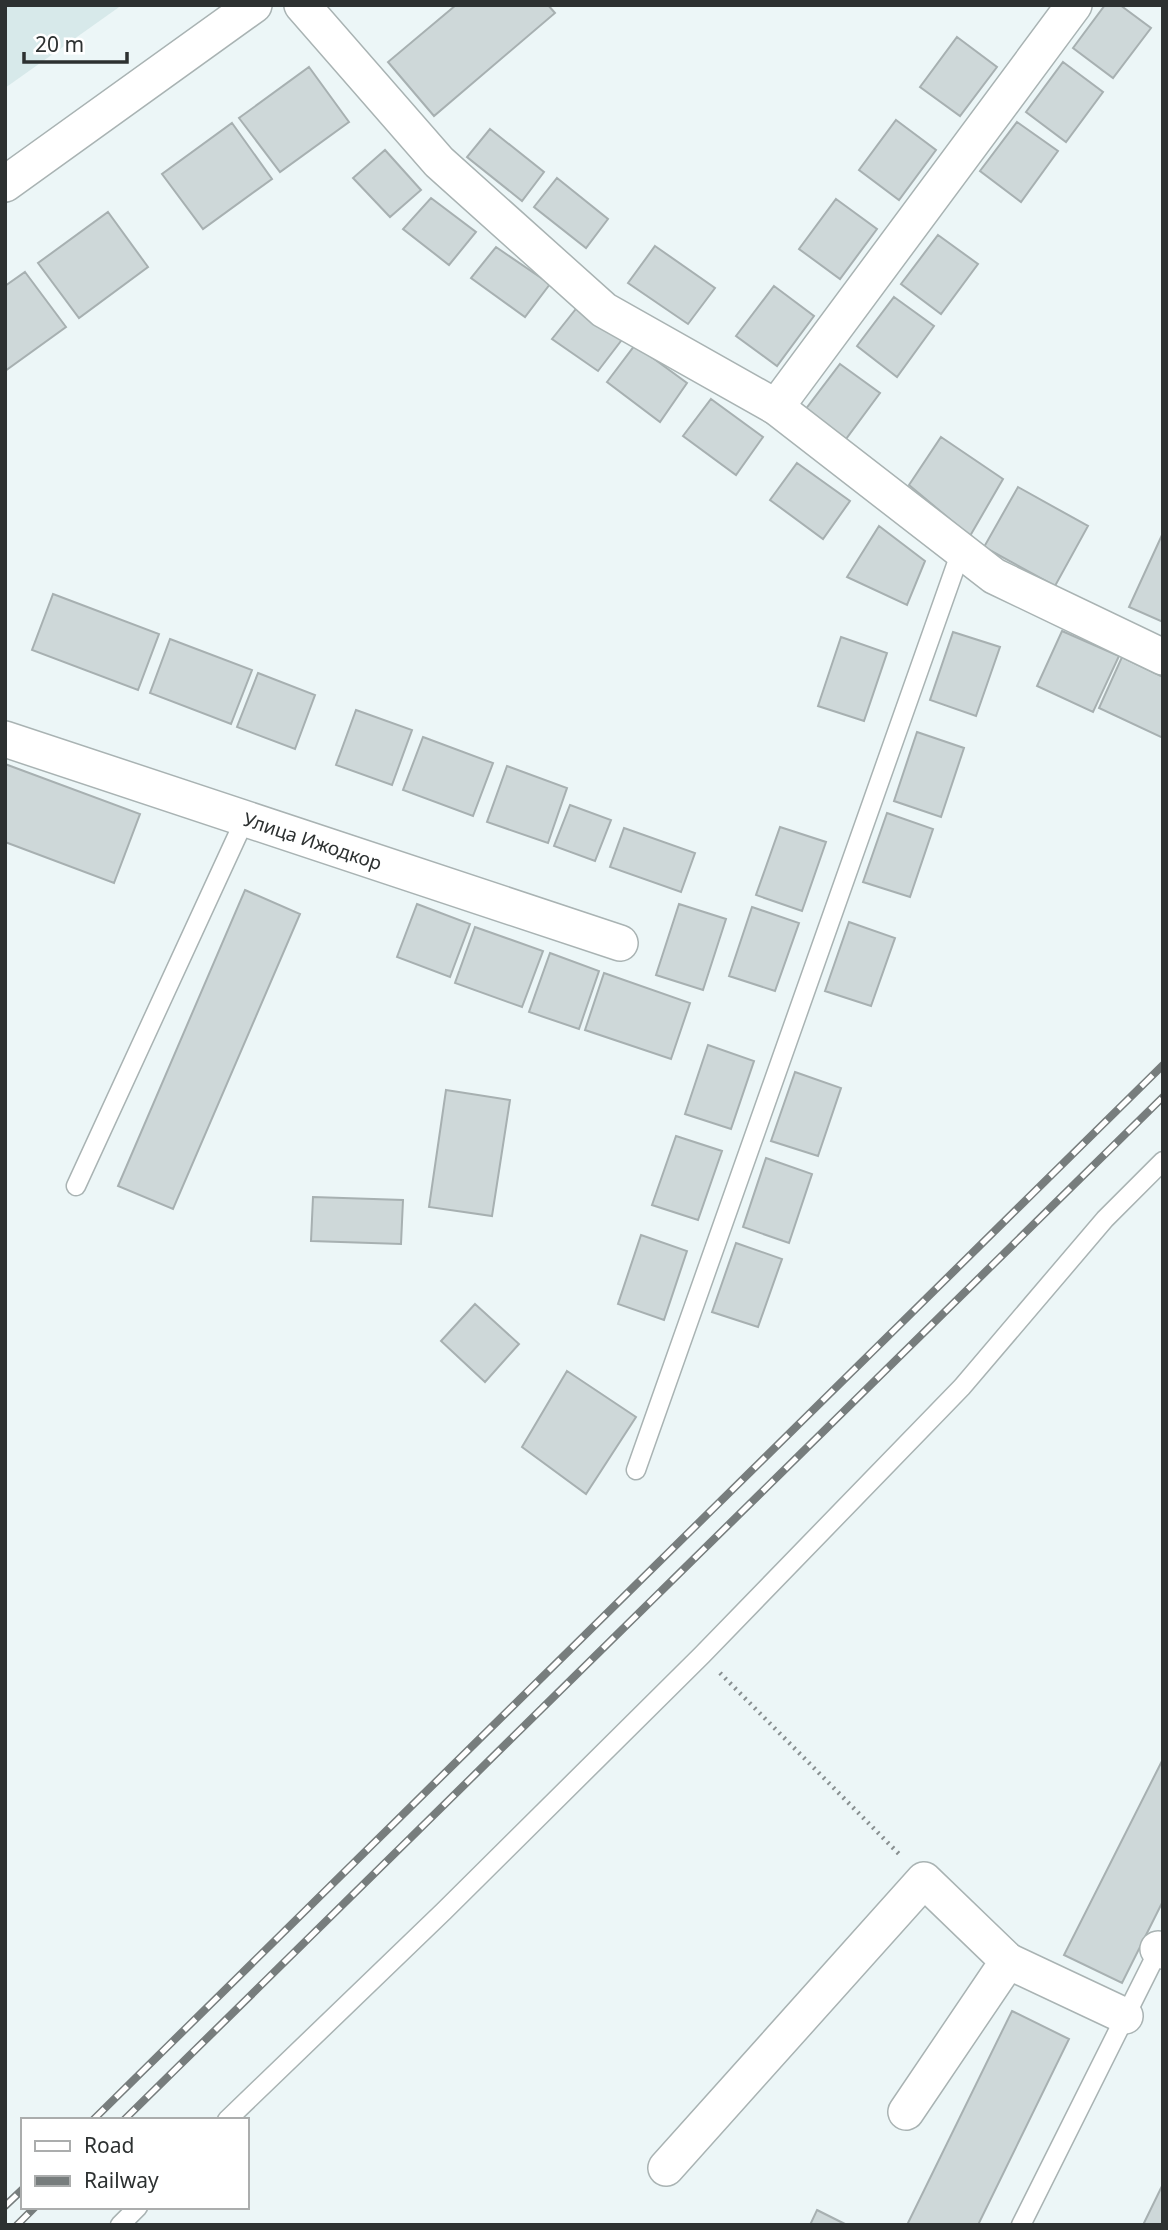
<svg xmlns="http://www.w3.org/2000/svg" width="1168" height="2230" viewBox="0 0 1168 2230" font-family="'Noto Sans',sans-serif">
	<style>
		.built { fill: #d7e9ea }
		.building { fill: #ced8d9; stroke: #a7b0b1; stroke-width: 2 }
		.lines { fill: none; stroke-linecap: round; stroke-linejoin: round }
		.lane-casing { stroke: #a9b3b3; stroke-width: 21 }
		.street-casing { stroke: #a9b3b3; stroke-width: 38 }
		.path { stroke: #888f90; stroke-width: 4.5; stroke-dasharray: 2 5; stroke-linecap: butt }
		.lane { stroke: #fff; stroke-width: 18 }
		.street { stroke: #fff; stroke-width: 35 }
		.rail-casing { stroke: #777d7d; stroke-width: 8 }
		.rail { stroke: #fff; stroke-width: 5; stroke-dasharray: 16; stroke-linecap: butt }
		.labels { text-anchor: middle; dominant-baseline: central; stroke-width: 6; stroke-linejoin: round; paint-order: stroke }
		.street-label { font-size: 19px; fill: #2d3131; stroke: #fff }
	</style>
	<rect width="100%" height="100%" fill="#ecf6f7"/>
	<!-- built -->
	<path class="built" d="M5 5H122L5 88Z"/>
	<!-- building -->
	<path class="building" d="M456 5H548L555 13 434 116 388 62Z
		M1105 5H1120L1151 28 1113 78 1073 48Z
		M957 37 997 67 960 116 920 87Z
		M1063 62 1103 92 1066 142 1026 112Z
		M309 67 349 122 280 172 239 118Z
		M896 120 936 150 899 200 859 170Z
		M1017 122 1058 151 1021 202 980 171Z
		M232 123 272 179 203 229 162 174Z
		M490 129 544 172 522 201 467 157Z
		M385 150 421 190 390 217 353 178Z
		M557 178 608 219 586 248 534 207Z
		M431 198 476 232 449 265 403 229Z
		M836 199 877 229 840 279 799 249Z
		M108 212 148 267 79 318 38 263Z
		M938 235 978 264 941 314 901 284Z
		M655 246 715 288 688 324 628 283Z
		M496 247 550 284 525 317 471 278Z
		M25 272 66 327 5 371V286Z
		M774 286 814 316 777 366 736 336Z
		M894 297 934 326 897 377 857 346Z
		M579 305 624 337 598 371 552 339Z
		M635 345 687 383 660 422 607 382Z
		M840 364 880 393 843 443 802 414Z
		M711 399 763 437 736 475 683 436Z
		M941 437 1003 479 970 536 909 485Z
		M797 463 850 501 823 539 770 500Z
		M1018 487 1088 526 1055 586 984 547Z
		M879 526 925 561 907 605 847 577Z
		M1162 535 1163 536V622L1129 607Z
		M53 594 159 634 138 690 32 650Z
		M1062 631 1119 656 1093 712 1037 686Z
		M953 632 1000 647 976 716 930 700Z
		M841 637 887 653 864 721 818 706Z
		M170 639 252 670 231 724 150 693Z
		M1122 657 1163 677V738L1099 708Z
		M258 673 315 695 295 749 237 727Z
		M356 710 412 730 392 785 336 765Z
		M917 732 964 748 941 817 894 801Z
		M423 737 493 763 473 816 403 790Z
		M5 764 140 814 114 883 5 842Z
		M507 766 567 788 548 843 487 822Z
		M570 805 611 820 595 861 554 846Z
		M887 813 933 829 910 897 863 882Z
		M780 827 826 842 802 911 756 895Z
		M624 828 695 853 681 892 610 867Z
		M245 890 300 914 173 1209 118 1186Z
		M417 904 470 924 450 977 397 957Z
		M679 904 726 919 703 990 656 975Z
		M752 907 799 923 775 991 729 976Z
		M849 922 895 938 871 1006 825 991Z
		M475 927 543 951 522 1007 455 983Z
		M550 953 599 971 579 1029 529 1012Z
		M604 973 690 1003 671 1059 585 1030Z
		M708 1045 754 1061 731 1129 685 1114Z
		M795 1072 841 1088 818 1156 771 1141Z
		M446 1090 510 1100 492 1216 429 1207Z
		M676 1136 722 1151 698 1220 652 1205Z
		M766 1158 812 1174 789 1243 743 1227Z
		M313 1197 403 1200 401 1244 311 1241Z
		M641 1235 687 1251 664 1320 618 1304Z
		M736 1243 782 1259 758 1327 712 1312Z
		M475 1304 519 1344 485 1382 441 1341Z
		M567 1371 636 1417 586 1494 522 1447Z
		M1163 1759V1901L1122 1983 1064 1955Z
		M1012 2011 1069 2039 978 2225H907Z
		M1163 2184V2225H1143Z
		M817 2210 847 2225H810Z"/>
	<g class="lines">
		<!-- lane casing -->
		<g class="lane-casing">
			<path id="lane" d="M76 1186 245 819
				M636 1470 961 551
				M227 2120 444 1911 702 1655 962 1387 1105 1219 1163 1161
				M120 2225 138 2207
				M1021 2225 1162 1943"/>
		</g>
		<!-- street casing -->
		<g class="street-casing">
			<g id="street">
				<path d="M302 5 439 162 604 310 776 407 994 576 1163 657"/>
				<path d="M5 184 254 5"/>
				<path d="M776 407 1074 5"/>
				<path id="s1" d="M5 739 620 943"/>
				<path d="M1158 1949 1163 1951"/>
				<path d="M1008 1961 1125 2016"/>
				<path d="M666 2168 924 1880 1008 1961 906 2112"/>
			</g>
		</g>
		<!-- path -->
		<path class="path" d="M720 1673 901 1856"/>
		<!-- lane -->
		<use href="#lane" class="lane"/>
		<!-- street -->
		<use href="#street" class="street"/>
		<!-- rail casing -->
		<g class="rail-casing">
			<path id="rail" d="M93 2120 1163 1065
				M124 2120 1163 1097
				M5 2206 23 2189
				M17 2225 35 2207"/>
		</g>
		<!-- rail -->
		<use href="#rail" class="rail"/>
	</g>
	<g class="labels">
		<!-- street labels -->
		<g class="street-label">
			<text stroke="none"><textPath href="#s1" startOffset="324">Улица Ижодкор</textPath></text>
		</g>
	</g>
	<!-- border -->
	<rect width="1168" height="2230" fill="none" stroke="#2d3131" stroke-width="14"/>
	<!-- legend -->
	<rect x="21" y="2118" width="228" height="91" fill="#ffffff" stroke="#abadad" stroke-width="2"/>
	<rect x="35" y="2141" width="35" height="10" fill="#ffffff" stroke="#abadad" stroke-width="2"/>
	<text x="84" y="2153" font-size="21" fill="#2d3131">Road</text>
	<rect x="35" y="2176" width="35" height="10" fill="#777d7d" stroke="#abadad" stroke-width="2"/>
	<text x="84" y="2188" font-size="21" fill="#2d3131">Railway</text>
	<!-- scale -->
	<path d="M24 52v10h103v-10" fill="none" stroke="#2d3131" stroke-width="3.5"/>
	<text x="35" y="52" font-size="21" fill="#2d3131" stroke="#ffffff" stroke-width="5" paint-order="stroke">20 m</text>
</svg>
